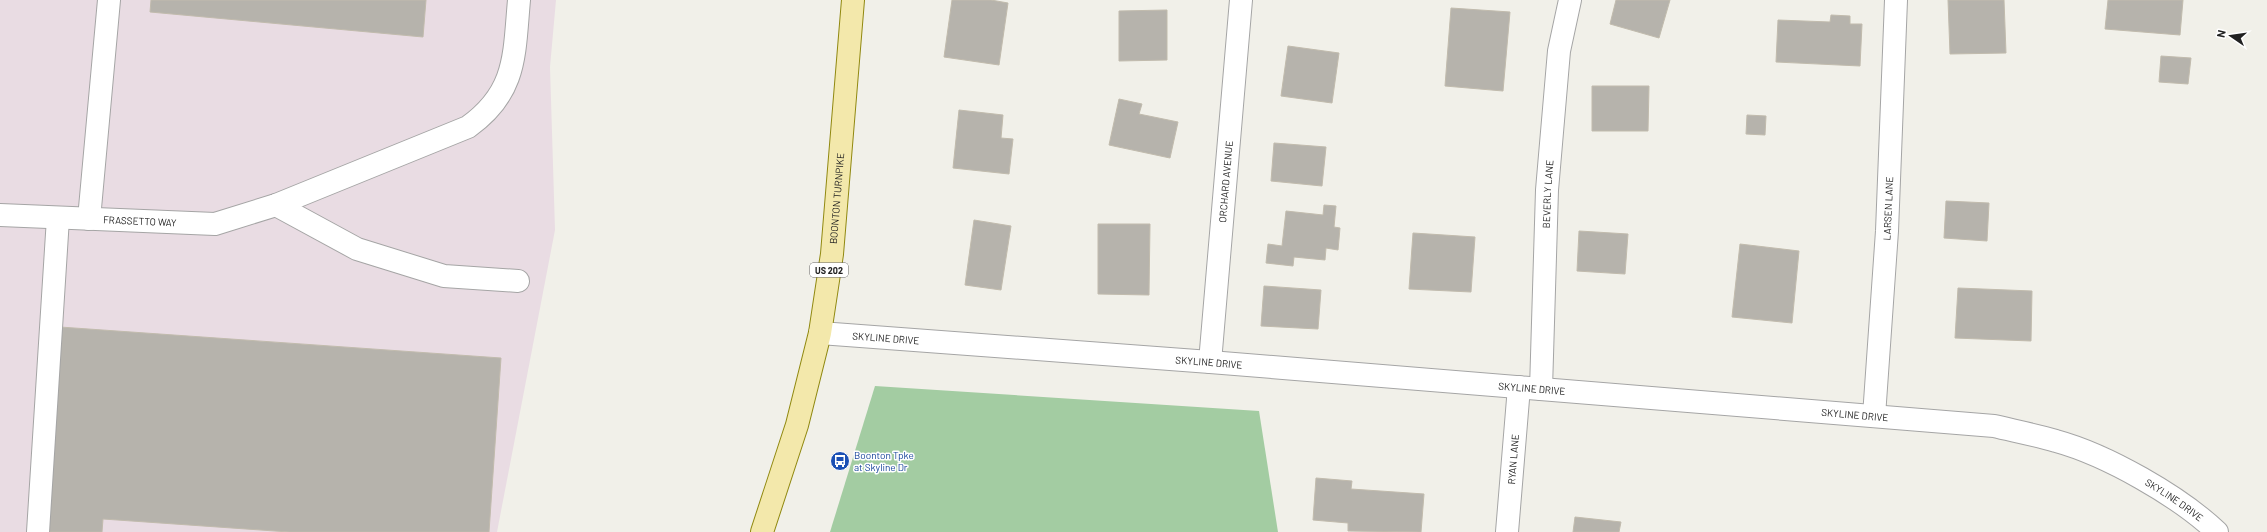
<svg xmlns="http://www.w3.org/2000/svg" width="2267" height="532" viewBox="0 0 2267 532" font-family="Barlow,sans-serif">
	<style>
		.industrial { fill: #e9dce3 }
		.forest { fill: #a3cca2 }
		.building { fill: #b6b3ac; stroke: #c1bbad }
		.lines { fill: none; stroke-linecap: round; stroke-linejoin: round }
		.minor-casing { stroke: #a5a5a5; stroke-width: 24 }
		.major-casing { stroke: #90880f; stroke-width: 24 }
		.minor { stroke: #fff; stroke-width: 22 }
		.major { stroke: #f3e8ab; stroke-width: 22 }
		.labels { text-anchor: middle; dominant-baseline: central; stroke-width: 3; stroke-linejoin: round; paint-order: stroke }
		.shield { fill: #fff; stroke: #646464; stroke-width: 1 }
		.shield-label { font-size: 9px; font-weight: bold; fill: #212121 }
		.street-label { font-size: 10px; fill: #212121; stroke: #fff }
		.transit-label { font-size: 10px; fill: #164399; stroke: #fff; text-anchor: start }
	</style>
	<rect width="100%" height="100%" fill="#f1f0e9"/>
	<!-- industrial -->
	<path class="industrial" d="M0 0H556L550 67 555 230 497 532H0Z"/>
	<!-- forest -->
	<path class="forest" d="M875 386 1259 411 1278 532H830Z"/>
	<!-- building -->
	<path class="building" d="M151 0H426L423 37 150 12Z
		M952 0H991L1008 3 999 65 944 57Z
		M1616 0H1670L1659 38 1610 24Z
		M1948 0H2004L2006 53 1950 54Z
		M2108 0H2183L2180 35 2105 29Z
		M1451 8 1510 12 1503 91 1445 86Z
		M1167 10V60L1119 61V11Z
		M1831 15 1850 16V24H1862L1860 66 1776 62 1778 20 1830 22Z
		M1288 46 1339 53 1332 103 1281 96Z
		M2161 56 2191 58 2188 84 2159 82Z
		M1592 86H1649L1648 131H1592Z
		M1119 99 1142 104 1139 114 1178 122 1170 158 1109 145Z
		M959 110 1003 115 1001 138 1013 139 1009 174 953 168Z
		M1747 115 1766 116 1765 135 1746 134Z
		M1274 143 1326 147 1322 186 1271 181Z
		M1946 201 1989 203 1987 241 1944 238Z
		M1324 205 1336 206 1334 227 1340 228 1338 250 1326 248 1325 260 1294 257 1293 266 1266 263 1268 244 1282 246 1286 211 1323 215Z
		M974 220 1011 226 1001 290 965 285Z
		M1098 224H1150L1149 295 1098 294Z
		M1579 231 1628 234 1625 274 1577 271Z
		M1413 233 1475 237 1471 292 1409 289Z
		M1740 244 1799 251 1792 323 1732 317Z
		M1264 286 1321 290 1318 329 1261 326Z
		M1958 288 2032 291 2031 341 1955 338Z
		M60 327 501 358 489 532H289L103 519 102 532H45Z
		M1316 478 1352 481 1351 489 1424 494 1421 532 1348 531V523L1313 520Z
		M1575 517 1621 522 1619 532H1573Z"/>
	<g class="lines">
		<!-- minor casing -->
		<g class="minor-casing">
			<g id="minor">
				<path d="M276 205 357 249 444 276 518 281"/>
				<path id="s1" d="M0 215 215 224 276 205 468 127C517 92 514 55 519 0"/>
				<path d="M89 219 109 0"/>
				<path id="s2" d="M820 333 1210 362 1994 426C2015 431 2036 435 2056 441 2107 455 2179 496 2217 532"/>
				<path id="s3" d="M1210 362 1241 0"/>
				<path id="s4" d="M1541 389 1547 190 1559 51 1570 0"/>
				<path id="s5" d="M1874 416 1887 231 1896 0"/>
				<path d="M38 532 58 218"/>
				<path id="s6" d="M1507 532 1519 387"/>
			</g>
		</g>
		<!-- major casing -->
		<g class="major-casing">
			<g id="major">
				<path id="s7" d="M762 532 797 425 820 333 832 254 853 0"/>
			</g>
		</g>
		<!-- minor -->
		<use href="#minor" class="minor"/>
		<!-- major -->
		<use href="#major" class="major"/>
	</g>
	<!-- icons -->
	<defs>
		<g id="bus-disc" transform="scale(1)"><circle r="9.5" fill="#1a4fb4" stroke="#fff"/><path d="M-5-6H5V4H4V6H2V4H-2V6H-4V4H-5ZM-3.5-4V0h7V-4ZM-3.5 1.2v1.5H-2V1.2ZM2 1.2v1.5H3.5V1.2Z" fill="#fff"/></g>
	</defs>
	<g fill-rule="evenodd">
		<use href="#bus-disc" x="840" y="461"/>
	</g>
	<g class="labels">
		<!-- shield labels -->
		<rect class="shield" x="810" y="263" width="38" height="14" rx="3"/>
		<g class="shield-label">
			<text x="829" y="270">US 202</text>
		</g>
		<!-- street labels -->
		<g class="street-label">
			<text stroke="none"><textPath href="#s3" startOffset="181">ORCHARD AVENUE</textPath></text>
			<text stroke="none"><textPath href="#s4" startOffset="195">BEVERLY LANE</textPath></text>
			<text stroke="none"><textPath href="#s7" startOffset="343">BOONTON TURNPIKE</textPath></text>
			<text stroke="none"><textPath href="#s5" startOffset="208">LARSEN LANE</textPath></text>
			<text stroke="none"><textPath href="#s1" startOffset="140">FRASSETTO WAY</textPath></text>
			<text stroke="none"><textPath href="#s2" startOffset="66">SKYLINE DRIVE</textPath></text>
			<text stroke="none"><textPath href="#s2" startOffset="390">SKYLINE DRIVE</textPath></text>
			<text stroke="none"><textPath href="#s2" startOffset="714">SKYLINE DRIVE</textPath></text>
			<text stroke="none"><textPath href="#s2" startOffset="1038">SKYLINE DRIVE</textPath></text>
			<text stroke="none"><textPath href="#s6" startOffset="73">RYAN LANE</textPath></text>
			<text stroke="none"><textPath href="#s2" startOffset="1374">SKYLINE DRIVE</textPath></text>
		</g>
		<!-- transit labels -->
		<g class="transit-label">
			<text x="854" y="455">Boonton Tpke<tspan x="854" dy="12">at Skyline Dr</tspan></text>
		</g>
	</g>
	<!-- north arrow -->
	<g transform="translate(2231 36) rotate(283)" stroke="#ffffff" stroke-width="3" paint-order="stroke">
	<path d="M0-3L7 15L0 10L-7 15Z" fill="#212121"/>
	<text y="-6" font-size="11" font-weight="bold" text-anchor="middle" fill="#212121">N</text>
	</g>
</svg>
